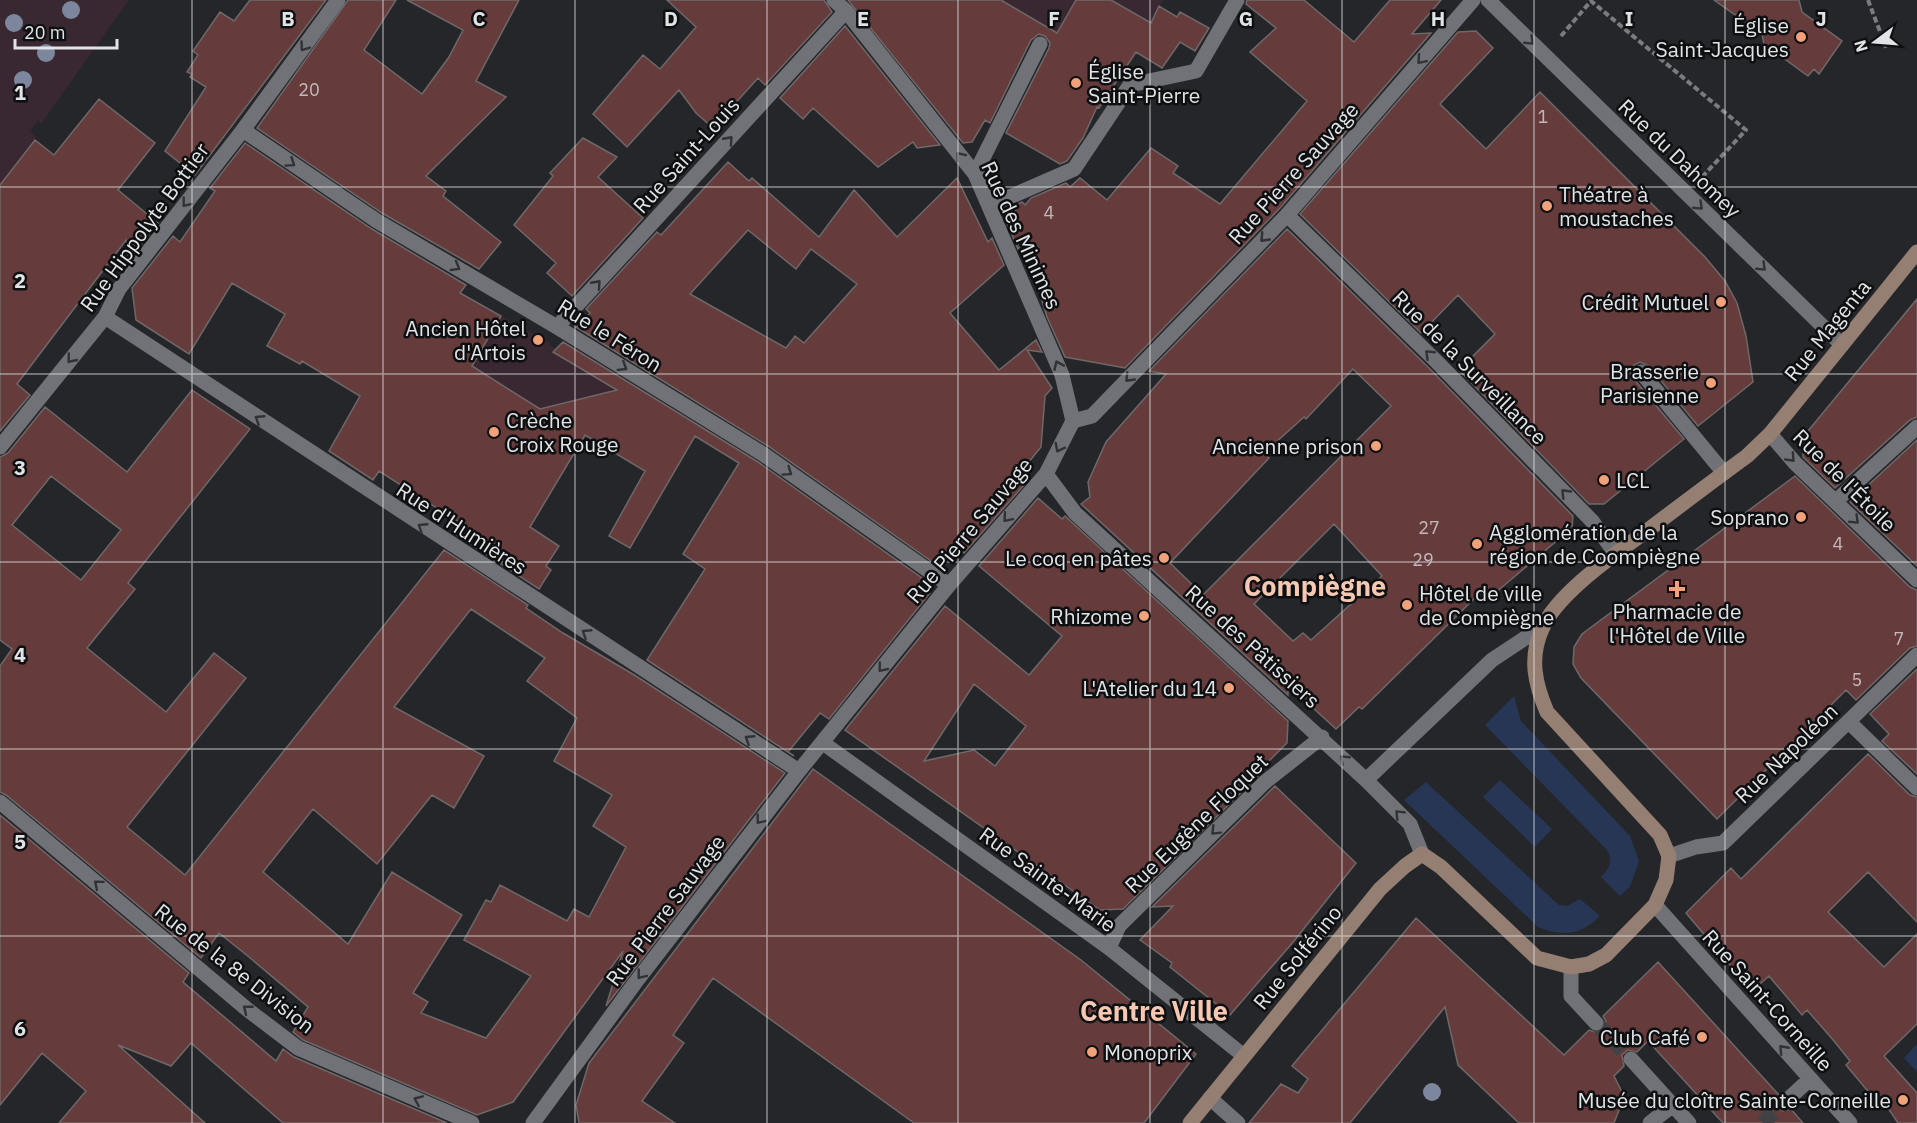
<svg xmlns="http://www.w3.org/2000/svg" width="1917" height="1123" viewBox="0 0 1917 1123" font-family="'IBM Plex Sans',sans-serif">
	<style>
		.education { fill: #392731 }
		.green { fill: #263654 }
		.building { fill: #653c3b; stroke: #6f6868; stroke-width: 1.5; fill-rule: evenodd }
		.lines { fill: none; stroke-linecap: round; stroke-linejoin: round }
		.street-tunnel { stroke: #404246; stroke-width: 15; stroke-dasharray: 15 8; stroke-linecap: butt }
		.path { stroke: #7a7c7f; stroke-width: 4; stroke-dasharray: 6 3; stroke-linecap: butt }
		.street { stroke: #707277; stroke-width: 15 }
		.secondary { stroke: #957f73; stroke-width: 15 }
		.tree { fill: #7c879d }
		.oneway { stroke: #303235 }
		.grid { fill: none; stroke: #e1e3e6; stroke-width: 1.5; stroke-opacity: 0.55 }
		.poi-dot { fill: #f1a27b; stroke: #0e0f11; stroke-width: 2 }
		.labels { text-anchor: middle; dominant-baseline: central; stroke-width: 5; stroke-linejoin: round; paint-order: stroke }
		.number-label { font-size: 18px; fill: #c2b9bb }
		.poi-label { font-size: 21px; fill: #e1e3e6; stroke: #0e0f11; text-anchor: end }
		.street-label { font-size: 21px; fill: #e1e3e6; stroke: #0e0f11 }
		.district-label { font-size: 27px; font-weight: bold; fill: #f6c8b2; stroke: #0e0f11 }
		.grid-label { font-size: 20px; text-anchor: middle; font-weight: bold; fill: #e1e3e6; stroke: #0e0f11; stroke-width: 5; stroke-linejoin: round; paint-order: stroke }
	</style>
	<rect width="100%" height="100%" fill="#24262a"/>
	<!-- education -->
	<path class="education" d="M0 0H129L41 124 38 121 30 131 36 137 35 140 0 185Z
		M929 0H1076L1051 44 1028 28Z
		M1112 0H1163L1151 23Z
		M477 303 550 343 549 345 614 384 530 527 464 526 377 470Z"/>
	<!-- green -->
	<path class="green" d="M1514 696 1521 721 1630 836 1639 861 1630 887 1620 896 1601 877C1610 868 1613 861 1607 850L1485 725Z
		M1500 780 1552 829 1535 847 1483 797Z
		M1426 782 1559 905 1567 906 1580 899 1600 916C1582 935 1562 937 1538 927L1404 800Z
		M1917 1044V1072L1904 1058Z"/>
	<!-- building -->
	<path class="building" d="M250 0H326L195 175 165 151 206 87 190 77 192 74 187 72 198 55 193 51 220 12 234 21Z
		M348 0H396L364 50 422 94 449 57 463 30 407 0H519L476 81 506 97 426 176 446 191 443 196 501 242 479 269 382 213 257 128Z
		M667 0H824L832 12 765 85 758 78 713 128 696 113 679 90 627 147 593 114 643 55 660 69 696 27Z
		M848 0H1001L1057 33 1076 0H1111L1151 23 1159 6 1177 17 1180 12 1209 28 1195 51 1180 42 1162 68 1136 52 1099 108 1097 107 1083 138 1067 161 1060 164 1006 133 1049 48 1050 43 1045 36 1039 34 1031 40 990 123 985 120 972 142 963 143Z
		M1247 0H1304L1354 42 1390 0H1441L1412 34 1431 33 1280 208 1125 368 1065 357 1047 317 1024 242 1018 249 1007 223 1016 214 1014 206 1022 202 1025 205 1031 198 1066 183 1070 187 1080 178 1107 200 1151 148 1178 166 1173 173 1220 204 1307 101 1250 52 1276 28 1246 4Z
		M1714 0H1799L1802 12 1842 41 1819 74 1814 69 1808 76 1764 44 1762 34Z
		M845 26 940 145 917 148 913 142 878 167 813 108 803 119 780 98Z
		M1476 31 1493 48 1440 104 1486 149 1540 92 1705 257 1725 281 1737 303 1746 336 1753 382 1698 426 1649 366 1640 362 1634 365 1631 373 1633 378 1684 439 1604 504H1589L1459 370 1495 334 1458 295 1421 333 1300 214 1458 32Z
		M99 99 155 143 118 190 158 223 129 260 126 240 17 384 30 395 0 431V185L35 140 54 155Z
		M583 138 617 157 598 177 643 218 572 296 547 273 556 263 514 225 553 176 550 173Z
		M245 143 372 229 466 285 460 293 501 316 472 366 540 409 617 390 553 352 563 342 758 462 929 583 924 589 930 593 829 719 820 713 788 752 794 756 647 660 705 569 683 554 739 463 695 436 630 548 609 536 645 471 585 435 530 527 559 546 546 566 551 570 539 589 457 535 465 526 379 471 373 480 329 451 360 396 302 361 300 364 267 346 285 314 232 283 189 354 136 320 132 288 173 236 180 242 215 191 210 188Z
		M728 162 749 181 752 178 819 237 854 190 897 237 957 178 988 242 992 238 1004 265 950 313 999 370 1036 340 1042 352 1027 350 1052 388 1045 396 1041 447 1016 478 1024 485 964 553 958 548 941 568 768 446 576 327 590 313 586 309 657 232 661 235ZM748 230 796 269 811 249 857 284 804 343 795 336 786 348 690 294Z
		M1287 229 1430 369 1573 516 1572 528 1488 599 1480 593 1362 709 1359 707 1336 729 1288 685V695L1081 504 1090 497 1088 482 1106 442 1166 374 1149 371ZM1353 369 1391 406 1203 595 1170 563 1269 458 1264 453 1304 417 1306 419ZM1334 524 1382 576 1311 640 1303 633 1293 641 1254 604Z
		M1917 299V417L1910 420 1835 488 1803 457V437Z
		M192 390 250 429 128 583 135 589 87 648 166 712 214 653 246 678 127 827 185 875 444 550 528 605 526 608 563 633 636 676 785 773 606 1006 623 951 513 1102 477 1115 303 1040 293 1032 308 1007 249 957 219 933 201 958 6 795 0 792V666L12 649 0 640V457L8 453 45 407 127 472ZM51 476 121 530 81 580 12 525ZM471 609 545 658 527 681 577 718 554 761 612 795 593 826 626 847 589 917 574 909 567 921 500 885 491 902 486 900 464 940 531 976 486 1038 421 1013 428 1002 413 993 462 915 392 872 348 944 263 872 313 809 377 864 432 795 454 808 484 756 394 707Z
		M1917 440V566L1850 502Z
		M1795 476 1910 587 1917 590V646L1910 648 1856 700 1846 690 1717 819 1581 678 1573 664 1574 647 1582 634Z
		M1038 498 1062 519 1065 516 1288 721 1287 743 1259 771 1261 773 1123 909 1100 910 845 730 945 606 1029 675 1062 636 979 566ZM974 684 1026 726 995 766 974 750 924 761Z
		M1917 669V774L1882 741 1889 734 1870 714Z
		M1868 754 1910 795 1917 797V922L1868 872 1828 912 1884 967 1917 934V1024L1884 1056 1917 1093V1123H1898L1888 1108 1866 1089 1846 1065 1850 1061 1834 1041 1807 1010 1802 1015 1769 976 1752 991 1686 913 1731 868 1741 879Z
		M813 769 1081 960 1196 1054 1144 1123H914L713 978 673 1035 684 1043 642 1101 675 1123H579L576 1105 589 1063Z
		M1275 786 1356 863 1294 941 1230 1015 1170 967 1172 963 1140 940 1173 906 1152 907Z
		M0 815 189 973 183 982 276 1061 283 1049 294 1057 447 1123H283L191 1043 171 1066 118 1045 205 1123H59L86 1091 42 1053 0 1105Z
		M1416 918 1564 1055 1589 1030 1598 1033 1603 1030 1606 1021 1603 1016 1658 962 1779 1095 1776 1100 1777 1108 1783 1111 1791 1109 1803 1123H1723L1648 1041 1637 1052 1628 1050 1622 1055 1624 1066 1614 1076 1622 1092 1623 1100 1614 1123H1519L1458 1065 1445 1007 1350 1123H1249L1281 1084 1298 1093 1308 1079 1292 1066Z"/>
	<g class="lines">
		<!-- street-tunnel -->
		<path class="street-tunnel" d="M1596 1023 1631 1059
			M1763 1123 1785 1102"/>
		<!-- path -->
		<path class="path" d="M1868 0 1887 50
			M1561 36 1591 1 1746 130 1703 176"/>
		<!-- street -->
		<path class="street" d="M834 0 846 11 975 174 1062 375 1073 421
			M1488 0 1842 345
			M243 130 377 221 557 327 763 454 949 585
			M975 174 1040 44
			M989 206 1074 169 1130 85 1196 71 1237 0
			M1287 215 1437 362 1592 521 1616 554
			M105 317 799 771
			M557 327 846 11
			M1641 372 1724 473
			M1770 434 1795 463 1917 580
			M0 447 105 317 119 289 243 130 338 0
			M1046 474 1075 513 1366 780 1410 824 1422 854
			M1836 501 1917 427
			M1849 722 1917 788
			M823 743 1109 948 1244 1056
			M1366 780 1492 660 1542 627
			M0 802 248 1010 298 1048 472 1123
			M1669 856 1696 847 1723 843 1917 655
			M1655 905 1850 1123
			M1109 948 1119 926 1265 782 1322 737
			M1571 967V996L1596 1023
			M1631 1059 1689 1123
			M1210 1098 1238 1123
			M1785 1102 1810 1079
			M533 1123 635 983 799 771 949 585 1046 474 1073 421 1092 416 1287 215 1473 0
			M1650 1123 1672 1106"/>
		<!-- secondary -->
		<path class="secondary" d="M1190 1123 1380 889 1405 866 1422 854 1441 867 1537 958 1571 967 1589 964 1606 955 1655 905 1666 880 1669 856 1660 835 1547 712C1535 684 1529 658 1542 629 1557 593 1617 553 1648 530 1681 505 1714 480 1747 456L1770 434 1917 252"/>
	</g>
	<!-- trees -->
	<g class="tree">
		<circle cx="71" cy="10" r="9"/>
		<circle cx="14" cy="23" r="9"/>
		<circle cx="46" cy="53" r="9"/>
		<circle cx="23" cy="80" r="9"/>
		<circle cx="1432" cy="1092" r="9"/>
	</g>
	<!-- one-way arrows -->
	<defs><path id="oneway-chevron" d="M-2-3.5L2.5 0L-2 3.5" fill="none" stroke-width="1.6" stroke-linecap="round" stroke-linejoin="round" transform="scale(1.5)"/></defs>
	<g class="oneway">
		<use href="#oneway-chevron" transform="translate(1530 41) rotate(44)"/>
		<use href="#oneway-chevron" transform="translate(304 47) rotate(126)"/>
		<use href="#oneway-chevron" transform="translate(1421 60) rotate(131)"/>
		<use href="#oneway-chevron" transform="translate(729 140) rotate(-48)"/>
		<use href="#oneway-chevron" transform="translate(960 156) rotate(-128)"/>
		<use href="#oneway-chevron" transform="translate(291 163) rotate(34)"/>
		<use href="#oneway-chevron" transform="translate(186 203) rotate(128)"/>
		<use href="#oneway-chevron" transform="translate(1699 206) rotate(44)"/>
		<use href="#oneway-chevron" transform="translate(1264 238) rotate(134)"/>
		<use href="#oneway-chevron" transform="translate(456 267) rotate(30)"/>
		<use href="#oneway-chevron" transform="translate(1762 267) rotate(44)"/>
		<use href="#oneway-chevron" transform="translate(597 284) rotate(-48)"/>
		<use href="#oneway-chevron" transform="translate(1429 354) rotate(-136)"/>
		<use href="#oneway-chevron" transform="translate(71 359) rotate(129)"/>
		<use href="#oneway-chevron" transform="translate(1058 365) rotate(-114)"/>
		<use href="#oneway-chevron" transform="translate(623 367) rotate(32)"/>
		<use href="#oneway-chevron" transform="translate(1129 378) rotate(134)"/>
		<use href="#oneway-chevron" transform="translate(259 419) rotate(-147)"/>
		<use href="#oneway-chevron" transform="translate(1059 448) rotate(117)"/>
		<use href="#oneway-chevron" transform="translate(1791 458) rotate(47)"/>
		<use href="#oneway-chevron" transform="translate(788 472) rotate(35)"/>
		<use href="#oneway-chevron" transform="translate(1565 493) rotate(-134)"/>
		<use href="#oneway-chevron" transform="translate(1007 518) rotate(131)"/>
		<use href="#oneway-chevron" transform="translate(1855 520) rotate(44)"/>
		<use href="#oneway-chevron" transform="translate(422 527) rotate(-147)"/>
		<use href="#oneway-chevron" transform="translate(586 633) rotate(-147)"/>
		<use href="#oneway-chevron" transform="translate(882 668) rotate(129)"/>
		<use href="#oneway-chevron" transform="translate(749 739) rotate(-147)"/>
		<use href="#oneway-chevron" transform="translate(1344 759) rotate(-136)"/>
		<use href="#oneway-chevron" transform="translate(1399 814) rotate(-135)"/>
		<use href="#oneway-chevron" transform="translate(760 820) rotate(128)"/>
		<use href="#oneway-chevron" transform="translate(1215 831) rotate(135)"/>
		<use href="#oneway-chevron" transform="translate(98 884) rotate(-140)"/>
		<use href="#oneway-chevron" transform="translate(641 975) rotate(128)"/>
		<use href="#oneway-chevron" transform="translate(247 1009) rotate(-141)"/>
		<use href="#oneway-chevron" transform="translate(1783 1049) rotate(-132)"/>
		<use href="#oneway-chevron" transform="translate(418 1100) rotate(-157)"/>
	</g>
	<!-- grid -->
	<path class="grid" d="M192 0V1123M383 0V1123M575 0V1123M767 0V1123M958 0V1123M1150 0V1123M1342 0V1123M1534 0V1123M1725 0V1123M0 187H1917M0 374H1917M0 562H1917M0 749H1917M0 936H1917"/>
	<!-- markers -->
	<g class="poi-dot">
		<circle cx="1801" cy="37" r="6"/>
		<circle cx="1076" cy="83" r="6"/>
		<circle cx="1547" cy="206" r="6"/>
		<circle cx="1721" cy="302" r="6"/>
		<circle cx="538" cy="340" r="6"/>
		<circle cx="1711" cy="383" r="6"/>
		<circle cx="494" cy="432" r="6"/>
		<circle cx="1376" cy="446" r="6"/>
		<circle cx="1604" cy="480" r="6"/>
		<circle cx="1801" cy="517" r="6"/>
		<circle cx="1477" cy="544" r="6"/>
		<circle cx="1164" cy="558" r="6"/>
		<path d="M1674 580h6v6h6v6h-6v6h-6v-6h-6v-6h6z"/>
		<circle cx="1407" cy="605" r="6"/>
		<circle cx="1144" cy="616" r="6"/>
		<circle cx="1229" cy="688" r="6"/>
		<circle cx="1702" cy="1037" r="6"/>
		<circle cx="1092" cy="1052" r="6"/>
		<circle cx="1903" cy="1100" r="6"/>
	</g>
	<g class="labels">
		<!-- number labels -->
		<g class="number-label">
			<text x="309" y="89">20</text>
			<text x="1543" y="116">1</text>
			<text x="1049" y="212">4</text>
			<text x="1429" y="527">27</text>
			<text x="1838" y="543">4</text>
			<text x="1423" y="559">29</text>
			<text x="1899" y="638">7</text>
			<text x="1857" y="679">5</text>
		</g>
		<!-- poi labels -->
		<g class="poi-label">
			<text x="1789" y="25">Église<tspan x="1789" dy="24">Saint-Jacques</tspan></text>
			<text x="1088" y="71" text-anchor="start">Église<tspan x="1088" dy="24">Saint-Pierre</tspan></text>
			<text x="1559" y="194" text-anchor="start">Théatre à<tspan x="1559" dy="24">moustaches</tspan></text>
			<text x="1709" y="302">Crédit Mutuel</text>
			<text x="526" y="328">Ancien Hôtel<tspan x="526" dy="24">d'Artois</tspan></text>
			<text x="1699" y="371">Brasserie<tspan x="1699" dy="24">Parisienne</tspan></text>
			<text x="506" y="420" text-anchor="start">Crèche<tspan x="506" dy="24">Croix Rouge</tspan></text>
			<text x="1364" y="446">Ancienne prison</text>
			<text x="1616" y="480" text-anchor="start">LCL</text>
			<text x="1789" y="517">Soprano</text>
			<text x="1489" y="532" text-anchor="start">Agglomération de la<tspan x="1489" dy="24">région de Coompiègne</tspan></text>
			<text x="1152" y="558">Le coq en pâtes</text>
			<text x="1419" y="593" text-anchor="start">Hôtel de ville<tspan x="1419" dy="24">de Compiègne</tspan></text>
			<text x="1677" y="611" text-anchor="middle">Pharmacie de<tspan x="1677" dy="24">l'Hôtel de Ville</tspan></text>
			<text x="1132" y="616">Rhizome</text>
			<text x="1217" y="688">L'Atelier du 14</text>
			<text x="1690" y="1037">Club Café</text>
			<text x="1104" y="1052" text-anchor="start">Monoprix</text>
			<text x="1891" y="1100">Musée du cloître Sainte-Corneille</text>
		</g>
		<!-- street labels -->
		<g class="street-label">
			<text transform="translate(686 155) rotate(-48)">Rue Saint-Louis</text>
			<text transform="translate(1680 158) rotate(44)">Rue du Dahomey</text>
			<text transform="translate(1293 173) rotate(-48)">Rue Pierre Sauvage</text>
			<text transform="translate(144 227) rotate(-54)">Rue Hippolyte Bottier</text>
			<text transform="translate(1022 235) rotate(65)">Rue des Minimes</text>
			<text transform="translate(1827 330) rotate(-51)">Rue Magenta</text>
			<text transform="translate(610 335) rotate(32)">Rue le Féron</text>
			<text transform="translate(1470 367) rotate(45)">Rue de la Surveillance</text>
			<text transform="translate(1845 480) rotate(45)">Rue de l'Étoile</text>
			<text transform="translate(462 528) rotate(33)">Rue d'Humières</text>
			<text transform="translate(969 530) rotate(-50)">Rue Pierre Sauvage</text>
			<text transform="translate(1253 646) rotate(42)">Rue des Pâtissiers</text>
			<text transform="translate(1786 753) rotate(-44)">Rue Napoléon</text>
			<text transform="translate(1196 823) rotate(-44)">Rue Eugène Floquet</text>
			<text transform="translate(1048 879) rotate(36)">Rue Sainte-Marie</text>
			<text transform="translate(665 910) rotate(-53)">Rue Pierre Sauvage</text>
			<text transform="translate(1297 957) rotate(-51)">Rue Solférino</text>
			<text transform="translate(235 968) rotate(38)">Rue de la 8e Division</text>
			<text transform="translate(1768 1000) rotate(48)">Rue Saint-Corneille</text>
		</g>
		<!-- district labels -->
		<g class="district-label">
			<text x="1315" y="585">Compiègne</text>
			<text x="1154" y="1010">Centre Ville</text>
		</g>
	</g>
	<g class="grid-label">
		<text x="288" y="26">B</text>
		<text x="479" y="26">C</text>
		<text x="671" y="26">D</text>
		<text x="863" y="26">E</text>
		<text x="1054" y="26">F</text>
		<text x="1246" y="26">G</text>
		<text x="1438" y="26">H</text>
		<text x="1629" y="26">I</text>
		<text x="1821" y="26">J</text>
		<text x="20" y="100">1</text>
		<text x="20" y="288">2</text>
		<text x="20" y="475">3</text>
		<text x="20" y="662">4</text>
		<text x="20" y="849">5</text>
		<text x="20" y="1036">6</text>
	</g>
	<!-- north arrow -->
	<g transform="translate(1875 42) rotate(254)" stroke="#0e0f11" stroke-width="4.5" paint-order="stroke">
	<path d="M0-4.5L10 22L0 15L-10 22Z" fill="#e1e3e6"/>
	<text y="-9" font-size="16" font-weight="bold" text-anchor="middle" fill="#e1e3e6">N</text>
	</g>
	<!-- scale -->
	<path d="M15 39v9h102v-9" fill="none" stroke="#e1e3e6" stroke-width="3"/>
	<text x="24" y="39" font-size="18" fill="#e1e3e6" stroke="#0e0f11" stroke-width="4.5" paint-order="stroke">20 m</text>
</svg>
